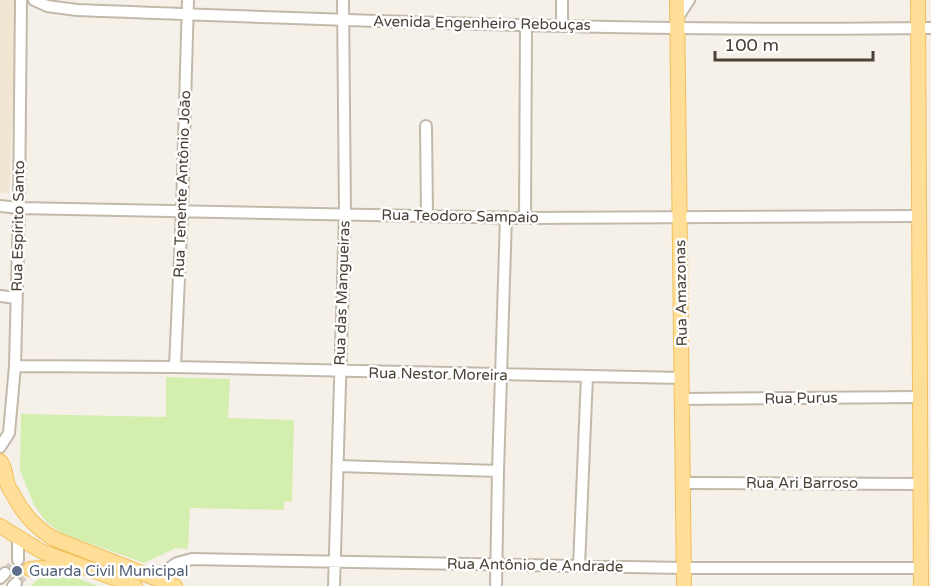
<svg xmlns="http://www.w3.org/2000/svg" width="931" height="586" viewBox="0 0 931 586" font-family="'Varela Round',sans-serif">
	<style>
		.education { fill: #f0e6d1 }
		.green { fill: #d3eead }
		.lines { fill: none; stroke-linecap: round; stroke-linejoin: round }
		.minor-tunnel { stroke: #d4cec4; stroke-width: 10; stroke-dasharray: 10 5; stroke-linecap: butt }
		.minor-casing { stroke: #c3b9aa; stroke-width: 14 }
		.major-casing { stroke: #f1bf5c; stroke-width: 16 }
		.minor { stroke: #fff; stroke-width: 10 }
		.major { stroke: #ffde98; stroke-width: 14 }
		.service-dot { fill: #5c6f8a; stroke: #fff; stroke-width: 2 }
		.labels { text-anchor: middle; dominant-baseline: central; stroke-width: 5; stroke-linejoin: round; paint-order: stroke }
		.street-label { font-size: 15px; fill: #4a4236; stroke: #fff }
		.service-label { font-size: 15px; fill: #4e5e75; stroke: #fff; text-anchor: start }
	</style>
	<rect width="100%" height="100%" fill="#f6f1e8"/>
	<!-- education -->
	<path class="education" d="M0 0H14L17 14 9 193H0Z"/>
	<!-- green -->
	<path class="green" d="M166 377 230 379 228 418 294 420 292 501 284 502V510L190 508 188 549 176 548 144 563 61 533 46 522 34 505 20 470 21 414 166 417Z
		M47 576 74 577 98 586H31L38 579Z"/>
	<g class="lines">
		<!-- minor-tunnel -->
		<path class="minor-tunnel" d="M5 573 18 560
			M16 583 29 570"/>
		<!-- minor casing -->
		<g class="minor-casing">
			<path id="minor" d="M34 0 47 6 77 10C361 21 646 32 931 28
				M678 17 689 0
				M562 25V0
				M426 126 427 215
				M0 206 19 208 525 218 919 216
				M525 218 526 24
				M0 296 16 298
				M15 366 175 367 682 378
				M175 367 182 210 188 0
				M682 399 920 397
				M0 447 9 433 15 366 19 208 21 1
				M338 466 498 471
				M683 483 921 484
				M18 539V560
				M579 566 587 376
				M0 578 5 573
				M155 578 177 563 192 559 684 568H921
				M13 586 16 583
				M334 586 345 214 343 0
				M496 586 498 471 506 217"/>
		</g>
		<!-- major casing -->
		<g class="major-casing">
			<path id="major" d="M677 0 684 586
				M918 0 921 586
				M0 461C6 469 5 474 7 483 8 487 12 492 14 496 24 515 36 529 55 539L175 586
				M0 526 41 551 135 586
				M30 569 76 565"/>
		</g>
		<!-- minor -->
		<use href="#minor" class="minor"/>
		<!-- major -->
		<use href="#major" class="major"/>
	</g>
	<!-- markers -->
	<circle class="service-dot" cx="17" cy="571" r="6"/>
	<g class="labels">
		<!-- street labels -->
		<g class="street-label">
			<text transform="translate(482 23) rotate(1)">Avenida Engenheiro Rebouças</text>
			<text transform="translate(182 184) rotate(-88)">Rua Tenente Antônio João</text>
			<text transform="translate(460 216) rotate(1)">Rua Teodoro Sampaio</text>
			<text transform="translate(18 226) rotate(-89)">Rua Espírito Santo</text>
			<text transform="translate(342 293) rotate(-88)">Rua das Mangueiras</text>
			<text transform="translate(681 293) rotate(-91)">Rua Amazonas</text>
			<text transform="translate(438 374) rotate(1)">Rua Nestor Moreira</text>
			<text transform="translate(801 398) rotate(-1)">Rua Purus</text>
			<text x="802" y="483">Rua Ari Barroso</text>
			<text transform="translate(535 565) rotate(1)">Rua Antônio de Andrade</text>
		</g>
		<!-- service labels -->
		<g class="service-label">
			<text x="29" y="571">Guarda Civil Municipal</text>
		</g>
	</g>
	<!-- scale -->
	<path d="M715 51v9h158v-9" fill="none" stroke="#4a4236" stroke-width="3"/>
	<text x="724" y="51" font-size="18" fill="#4a4236" stroke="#ffffff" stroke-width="4.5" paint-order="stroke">100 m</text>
</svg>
